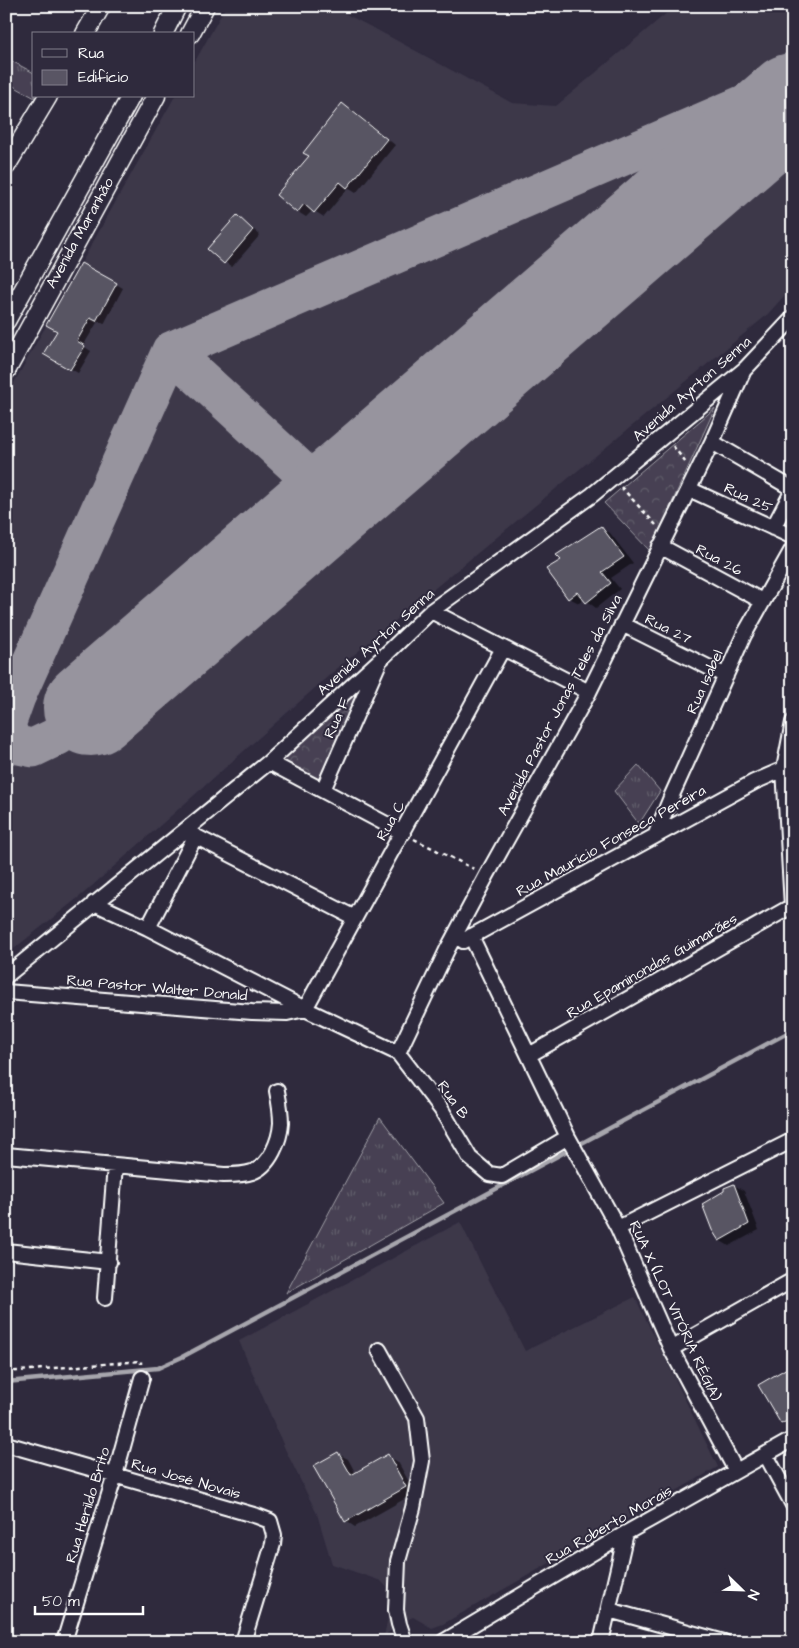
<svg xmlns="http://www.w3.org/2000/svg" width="799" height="1648" viewBox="0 0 799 1648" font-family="'Architects Daughter',sans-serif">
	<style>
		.built { fill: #3c3749 }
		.grass { fill: url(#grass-tufts); stroke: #a2a0a8 }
		.forest { fill: url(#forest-crowns); stroke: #a2a0a8 }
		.shadow { fill: #0007 }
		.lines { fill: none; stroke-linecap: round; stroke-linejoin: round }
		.stream { stroke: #a7a6ad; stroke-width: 4.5 }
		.taxiway { stroke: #97949e; stroke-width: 39 }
		.runway { stroke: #97949e; stroke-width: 96 }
		.building { fill: #595564; stroke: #fff }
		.minor-casing { stroke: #fff; stroke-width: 18 }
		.major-casing { stroke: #fff; stroke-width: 21 }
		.path { stroke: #fff; stroke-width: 2.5; stroke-dasharray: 4 4; stroke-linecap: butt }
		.minor { stroke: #2f2a3d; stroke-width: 14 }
		.major { stroke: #2f2a3d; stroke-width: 18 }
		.labels { text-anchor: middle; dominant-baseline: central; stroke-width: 4; stroke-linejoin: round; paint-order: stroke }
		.street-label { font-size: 15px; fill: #fff; stroke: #2f2a3d }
	</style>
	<defs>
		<pattern id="grass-tufts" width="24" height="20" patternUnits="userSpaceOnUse" patternTransform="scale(1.25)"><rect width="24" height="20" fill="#464152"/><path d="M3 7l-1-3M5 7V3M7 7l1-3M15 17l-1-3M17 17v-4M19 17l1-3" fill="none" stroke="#625e6c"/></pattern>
		<pattern id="forest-crowns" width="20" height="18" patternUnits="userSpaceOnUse" patternTransform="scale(1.25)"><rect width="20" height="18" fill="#464152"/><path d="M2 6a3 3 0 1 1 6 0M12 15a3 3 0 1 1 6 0" fill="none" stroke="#625e6c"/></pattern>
	</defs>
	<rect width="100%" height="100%" fill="#2f2a3d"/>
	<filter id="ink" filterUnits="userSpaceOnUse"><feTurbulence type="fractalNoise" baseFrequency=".02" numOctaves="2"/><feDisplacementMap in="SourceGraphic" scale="10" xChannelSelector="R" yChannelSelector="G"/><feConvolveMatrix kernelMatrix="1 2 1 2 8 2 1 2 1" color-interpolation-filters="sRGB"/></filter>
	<g filter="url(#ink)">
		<!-- built -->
		<path class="built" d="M226 6H330L381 32 512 103 556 106 675 6H793V286L767 315 333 672 83 894 6 955V397L175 96H194V63Z
			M460 1222 525 1351 635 1297 718 1467 443 1624 432 1628 413 1617 399 1624 384 1636 393 1594 381 1581 332 1564 317 1514 285 1449 239 1341Z"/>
		<!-- grass -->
		<path class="grass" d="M6 58 34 73 35 98 6 82Z
			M638 765 660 791 639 824 614 791Z
			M380 1117 444 1203 286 1293Z"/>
		<!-- forest -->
		<path class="forest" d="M715 408 650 551 604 503Z
			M362 684 319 780 283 761Z"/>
		<!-- shadow -->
		<path class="shadow" d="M343 105 352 110 395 145 356 193 348 188 324 217 313 210 306 217 298 212 311 156Z
			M237 216 260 235 232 267 225 262Z
			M81 265 123 288 104 324 98 321 83 346 91 351 78 373 45 354 58 330Z
			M601 528 610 533 633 563 611 578 620 589 596 608 584 599 579 603 569 598 563 560Z
			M734 1185 744 1191 759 1230 729 1246 719 1240Z
			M789 1369 793 1371V1426L790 1428 782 1423Z
			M338 1454 348 1459 356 1474 388 1456 398 1462 415 1493 355 1527 346 1521Z"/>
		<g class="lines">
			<!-- stream -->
			<path class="stream" d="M793 772 791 785 793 796
				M6 1382 158 1368 182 1357 793 1030"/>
			<!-- taxiway -->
			<path class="taxiway" d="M171 351 332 499
				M6 725 16 697 171 351 793 83
				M6 726 13 744 33 748 58 736 91 708"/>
			<!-- runway -->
			<path class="runway" d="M91 708 793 101"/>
		</g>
		<!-- building -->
		<path class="building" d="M342 103 387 139 347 188 340 182 314 213 304 204 297 213 276 195 309 156 303 153Z
			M237 215 253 230 224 264 207 249Z
			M81 263 117 283 96 321 90 318 77 341 85 346 70 370 43 354 57 331 46 325Z
			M601 526 624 557 602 572 611 583 586 603 577 592 568 599 546 569 561 560 556 555Z
			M734 1184 749 1224 719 1241 712 1230 702 1204 724 1191V1188Z
			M789 1367 793 1373V1418L781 1424 758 1385Z
			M338 1452 351 1475 388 1454 406 1487 345 1522 313 1466Z"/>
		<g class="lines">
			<!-- minor casing -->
			<g class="minor-casing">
				<path id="minor" d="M712 442 793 489
					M689 489 793 537
					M773 528 793 490
					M660 546 762 601
					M431 611 589 692
					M622 624 726 676
					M269 762 403 833
					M323 790 378 665
					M185 831 355 918
					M656 834 672 795 744 635 793 548
					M94 903 148 928 305 1009 398 1053 441 1109 470 1158 489 1174 502 1176 568 1137
					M148 928 195 837
					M471 936 568 1137 618 1228 671 1349 736 1471
					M463 941 754 782 784 769 791 768
					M6 976 269 762 380 660 431 611 592 495 745 369 793 318
					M6 992 252 1012 287 1013 305 1009
					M305 1009 503 648
					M398 1053 447 950 487 875 589 692 712 442 743 372
					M529 1055 792 906 784 769 793 722
					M6 1155 224 1175C233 1175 244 1175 252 1172 270 1166 280 1140 281 1123 281 1112 279 1101 277 1091
					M618 1228 793 1140
					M6 1251 109 1262
					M105 1298 115 1165
					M671 1349 793 1280
					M379 1350 417 1418 422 1461 413 1508 398 1561 396 1610 399 1624 405 1642
					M6 1444 257 1516 270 1521 274 1535 273 1544 243 1642
					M766 1455 793 1505
					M609 1610 724 1642
					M64 1642 115 1475 142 1378
					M443 1642 626 1533 793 1439
					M601 1642 626 1533"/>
			</g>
			<!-- major casing -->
			<g class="major-casing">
				<path id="major" d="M85 34 101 6
					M163 34 177 6
					M190 34 205 6
					M6 166 48 96
					M6 321 131 96
					M6 371 156 96"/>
			</g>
			<!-- path -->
			<path class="path" d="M673 446 686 463
				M621 487 656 525
				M414 839 474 869
				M6 1372 141 1361V1364"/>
			<!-- minor -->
			<use href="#minor" class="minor"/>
			<!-- major -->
			<use href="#major" class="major"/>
		</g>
	</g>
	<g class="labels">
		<!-- street labels -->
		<g class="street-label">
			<text transform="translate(80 233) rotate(-61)">Avenida Maranhão</text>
			<text transform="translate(692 389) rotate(-41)">Avenida Ayrton Senna</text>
			<text transform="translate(748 498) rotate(25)">Rua 25</text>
			<text transform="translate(719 560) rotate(28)">Rua 26</text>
			<text transform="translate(668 629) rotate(26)">Rua 27</text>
			<text transform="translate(376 642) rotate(-42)">Avenida Ayrton Senna</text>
			<text transform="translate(705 682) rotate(-66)">Rua Isabel</text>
			<text transform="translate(560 705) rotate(-62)">Avenida Pastor Jonas Teles da Silva</text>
			<text transform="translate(337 718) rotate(-66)">Rua F</text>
			<text transform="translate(391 821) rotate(-61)">Rua C</text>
			<text transform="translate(611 841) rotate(-29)">Rua Maurício Fonseca Pereira</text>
			<text transform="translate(652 966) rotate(-30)">Rua Epaminondas Guimarães</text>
			<text transform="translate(157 988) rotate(5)">Rua Pastor Walter Donald</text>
			<text transform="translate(453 1100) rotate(55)">Rua B</text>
			<text transform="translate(675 1311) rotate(65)">RUA X (LOT VITÓRIA RÉGIA)</text>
			<text transform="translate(186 1479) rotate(16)">Rua José Novais</text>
			<text transform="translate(88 1505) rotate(-73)">Rua Herildo Brito</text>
			<text transform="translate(609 1525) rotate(-30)">Rua Roberto Morais</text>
		</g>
	</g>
	<!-- margin -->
	<rect width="799" height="1648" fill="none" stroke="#2f2a3d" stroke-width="25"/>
	<rect x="12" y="12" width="774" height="1623" fill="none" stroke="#fff" stroke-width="2" filter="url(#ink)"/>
	<!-- legend -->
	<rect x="32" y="32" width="162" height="65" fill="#2f2a3d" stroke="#827f8b"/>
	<rect x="42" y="49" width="25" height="8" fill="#2f2a3d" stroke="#827f8b"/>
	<text x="78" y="58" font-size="15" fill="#ffffff">Rua</text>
	<rect x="42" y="70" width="25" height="15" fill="#595564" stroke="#827f8b"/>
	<text x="78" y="82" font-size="15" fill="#ffffff">Edifício</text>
	<!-- north arrow -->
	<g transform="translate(742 1590) rotate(113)" stroke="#2f2a3d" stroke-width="4" paint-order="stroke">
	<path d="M0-4L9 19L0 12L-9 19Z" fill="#ffffff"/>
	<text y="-8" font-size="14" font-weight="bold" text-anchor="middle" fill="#ffffff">N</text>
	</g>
	<!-- scale -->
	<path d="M35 1606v8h108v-8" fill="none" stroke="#ffffff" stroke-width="2.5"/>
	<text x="42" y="1606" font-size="15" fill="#ffffff" stroke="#2f2a3d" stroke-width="4" paint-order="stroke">50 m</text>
</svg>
